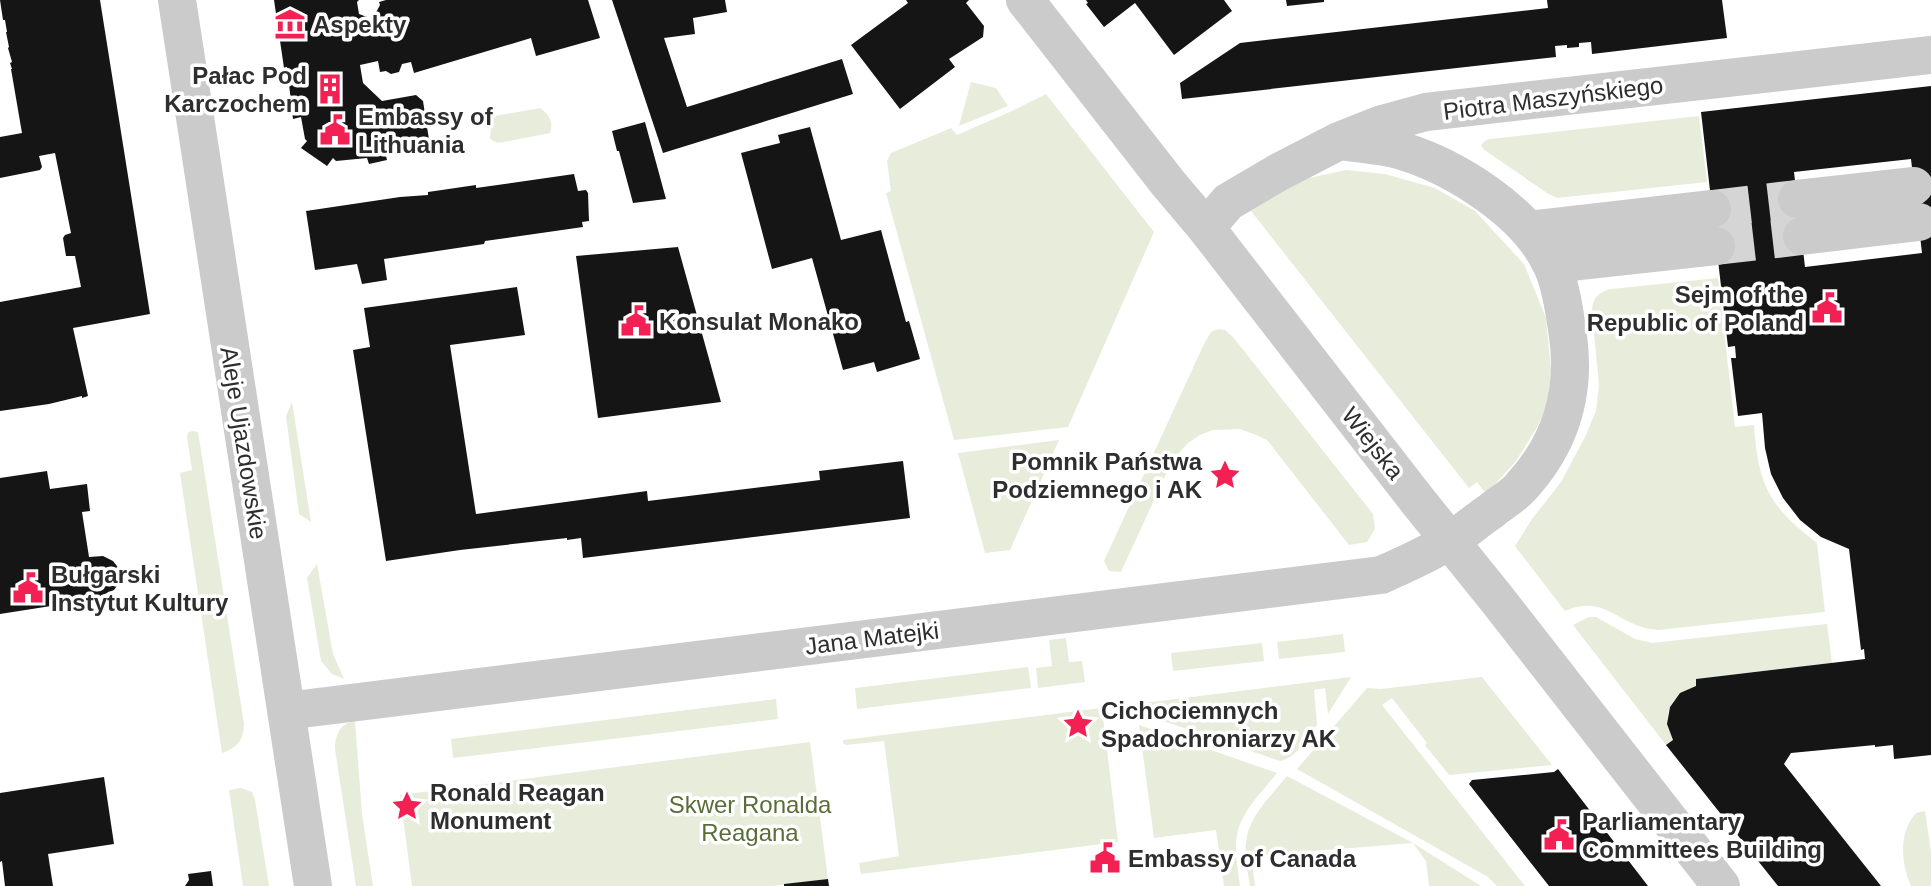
<svg xmlns="http://www.w3.org/2000/svg" width="1931" height="886" viewBox="0 0 1931 886" font-family="Arial,sans-serif">
	<style>
		.green { fill: #e7edda }
		.building { fill: #151515; fill-rule: evenodd }
		.lines { fill: none; stroke-linecap: round; stroke-linejoin: round }
		.minor-tunnel { stroke: #d5d5d5; stroke-width: 38; stroke-dasharray: 38 19; stroke-linecap: butt }
		.minor { stroke: #cbcbcb; stroke-width: 38 }
		.labels { text-anchor: middle; dominant-baseline: central; stroke-width: 7; stroke-linejoin: round; paint-order: stroke }
		.poi-label { font-size: 24px; font-weight: bold; fill: #2e2e2e; stroke: #fff; text-anchor: start }
		.street-label { font-size: 24px; fill: #2e2e2e; stroke: #fff }
		.park-label { font-size: 24px; fill: #596d38; stroke: #fff }
	</style>
	<rect width="100%" height="100%" fill="#fff"/>
	<!-- green -->
	<path class="green" d="M971 82 996 88 1008 106 959 126Z
		M1046 94 1154 232 1068 427 954 440 886 193 891 191 887 161 891 153 951 128 957 135 1012 111Z
		M540 108C549 114 554 123 550 133L499 143 493 141 490 138 492 120 495 116Z
		M1699 116 1707 182 1557 198 1547 193 1483 149 1481 145 1486 140 1490 139Z
		M1346 170 1385 174 1435 188 1475 211 1524 264 1546 318 1551 370 1548 405 1536 429 1516 461 1486 494 1477 482 1469 488 1251 211 1300 180Z
		M1718 278 1735 427 1754 425C1758 485 1769 506 1817 543L1825 612 1658 630C1619 628 1606 593 1565 611L1515 546 1532 519 1561 482 1586 435 1596 411 1599 385 1592 312C1592 298 1598 292 1611 289Z
		M1218 329 1225 330 1233 337 1373 514 1375 529 1367 542 1349 545 1267 440 1256 435 1240 429 1213 430 1200 435 1188 443 1172 461 1121 572 1109 571 1104 561 1204 344 1211 332Z
		M292 402 311 522 299 514 286 416Z
		M193 431 198 432 199 438 244 724C244 740 237 748 222 753L180 473 192 470 187 437 188 432Z
		M1059 440 1010 550 985 553 958 453Z
		M317 564 333 654 344 679 332 674 321 661 307 578Z
		M1589 617H1596L1635 639 1652 643 1827 624 1832 663 1696 679V687C1669 696 1661 714 1673 740L1666 745 1573 625Z
		M1343 634 1345 652 1279 659 1277 642Z
		M1066 638 1069 662 1082 661 1085 682 1038 688 1036 668 1052 666 1049 640Z
		M1262 643 1264 661 1173 671 1171 653Z
		M1028 667 1031 688 857 709 855 688Z
		M1351 677 1328 714 1325 688 1314 690 1317 725C1308 737 1295 759 1280 761L1137 712 1136 704Z
		M1482 677 1552 765 1449 775 1425 745 1427 743 1392 698 1382 705 1525 886H1497L1488 877 1297 769 1367 688 1381 689Z
		M776 699 778 719 453 758 451 739Z
		M1102 708 1118 842 861 874 859 863 899 856 884 741 846 745 843 743V740Z
		M355 721 362 814 373 886H356L335 749C335 735 340 723 355 721Z
		M1139 725 1277 773C1263 791 1241 811 1237 835 1234 851 1238 869 1240 886H1224L1216 830 1154 838Z
		M810 742 828 879 772 886H412L400 795Z
		M1287 776 1413 843 1481 886H1429L1426 861 1413 843 1251 856 1255 886H1250C1248 872 1244 856 1246 842 1248 817 1272 795 1287 776Z
		M241 788 252 792 255 800 269 886H243L229 790Z
		M1925 811 1931 852V886H1911C1901 863 1898 833 1916 813Z"/>
	<!-- building -->
	<path class="building" d="M0 0H100L150 314 73 328 88 396 82 398V396L49 404 0 411V302L81 287 75 256H66L63 238 65 235 71 233 55 153 39 156 42 167 40 170 0 178V137L22 133 11 69H12L10 63 12 62 8 48 9 47 6 32H7L5 20H3Z
		M274 0H359L357 2 359 14 367 17 368 19 373 18 380 5 379 2 386 0H588L600 38 536 56 531 38 414 73 411 62 402 64 399 72 391 74 386 71 380 72 378 61 360 65 363 83 382 101 416 95 423 101 430 146 386 156 387 160 369 164 367 158 336 161 333 158 327 166 301 148 307 141 305 139 301 117 293 119 287 67 284 68Z
		M612 0H725L727 12 693 18 695 34 664 38 687 107 842 59 853 94 663 153Z
		M906 0H969L966 3 984 26 983 37 949 59 955 67 900 109 851 45 908 3Z
		M1086 0H1224L1232 11 1174 55 1135 3 1104 27 1086 4 1088 3Z
		M1286 0H1324V2L1287 6Z
		M1547 0H1722L1727 38 1592 54 1591 42 1579 43V47L1567 48V45L1555 46 1556 57 1182 99 1180 83 1240 43 1548 8Z
		M1931 86V755L1894 759 1893 745 1875 747V745L1791 753 1784 764 1881 886H1778L1666 745 1673 740 1667 724 1670 707 1680 693 1696 686V679L1865 659 1864 649 1861 650 1849 549 1821 537 1800 520 1783 498 1771 474 1765 448 1762 413 1738 416 1731 358H1736L1735 346 1728 347 1701 112ZM1911 159 1922 253 1805 267 1794 172Z
		M645 122 666 199 633 203 619 151H617L612 131Z
		M810 127 841 240 881 230 906 322 909 321 920 359 877 372 874 362 843 370 812 258 772 269 741 153 780 143 778 135Z
		M574 174 578 191 586 190 588 193 589 221 582 222 583 227 485 241 484 244 384 259 387 280 362 284 357 264 315 270 306 211 400 197 428 195V192L476 185V188Z
		M678 247 721 402 598 418 576 256Z
		M517 287 525 335 450 345 476 514 647 491 648 501 820 480 819 471 903 461 910 518 583 558 581 538 567 540V538L460 550 386 561 353 350 370 347 364 308Z
		M47 471 50 489 87 484 90 511 82 512 89 557 103 556 113 561 120 570 119 583 114 590 100 596 50 604 51 606 0 614V478Z
		M1558 769 1648 886H1549L1469 784 1472 780 1554 772Z
		M104 777 114 844 48 854 53 886H5L2 861 0 862V793Z
		M211 871 213 886H185L189 880 188 874Z
		M828 879 829 886H784V884Z"/>
	<g class="lines">
		<!-- minor-tunnel -->
		<path class="minor-tunnel" d="M1712 209 1797 199
			M1716 246 1802 236"/>
		<!-- minor -->
		<path class="minor" d="M177 0 313 886
			M1025 0 1168 183 1206 228 1417 500 1496 598 1721 886
			M1797 199 1914 186
			M1206 228 1228 202 1279 172 1339 141 1382 124 1426 112 1931 55
			M1529 230 1712 209
			M1802 236 1919 222
			M1552 264 1716 246
			M286 711 1381 575C1404 565 1426 555 1448 542 1463 533 1476 521 1491 511 1500 503 1512 497 1520 488 1560 445 1576 394 1568 336 1565 315 1561 283 1551 264 1527 212 1455 167 1402 151 1382 145 1359 144 1339 141"/>
	</g>
	<!-- icons -->
	<defs>
		<g id="museum-bare" transform="scale(2.415)"><path d="M0-6L6-3V-2H-6V-3ZM-5-1h2V3h-2ZM-1-1h2V3h-2ZM3-1h2V3H3ZM-6 4H6V6H-6Z" fill="#f32153" stroke="#fff" stroke-width="2.5" paint-order="stroke"/></g>
		<g id="building-bare" transform="scale(2.415)"><path d="M-4-6H4V6H1V3H-1V6H-4ZM-2.5-4.3h1.7v1.8h-1.7ZM.8-4.3h1.7v1.8H.8ZM-2.5-1h1.7V.8h-1.7ZM.8-1h1.7V.8H.8Z" fill="#f32153" stroke="#fff" stroke-width="2.5" paint-order="stroke"/></g>
		<g id="civic-bare" transform="scale(2.415)"><path d="M-.6-6.5H3V-4.5H.6V-3L4-1V1h2V6H-6V1h2V-1L-.6-3ZM-1.2 2.5V6h2.4V2.5Z" fill="#f32153" stroke="#fff" stroke-width="2.5" paint-order="stroke"/></g>
		<g id="sight-bare" transform="scale(2.415)"><path d="M0-6L1.8-2.2L6-1.7L2.9 1.2L3.7 5.4L0 3.3L-3.7 5.4L-2.9 1.2L-6-1.7L-1.8-2.2Z" fill="#f32153" stroke="#fff" stroke-width="2.5" paint-order="stroke"/></g>
	</defs>
	<g fill-rule="evenodd">
		<use href="#museum-bare" x="290" y="24"/>
		<use href="#building-bare" x="330" y="89"/>
		<use href="#civic-bare" x="335" y="130"/>
		<use href="#civic-bare" x="1827" y="308"/>
		<use href="#civic-bare" x="636" y="321"/>
		<use href="#sight-bare" x="1225" y="475"/>
		<use href="#civic-bare" x="28" y="588"/>
		<use href="#sight-bare" x="1078" y="724"/>
		<use href="#sight-bare" x="407" y="806"/>
		<use href="#civic-bare" x="1559" y="835"/>
		<use href="#civic-bare" x="1105" y="858"/>
	</g>
	<g class="labels">
		<!-- poi labels -->
		<g class="poi-label">
			<text x="313" y="24">Aspekty</text>
			<text x="307" y="75" text-anchor="end">Pałac Pod<tspan x="307" dy="28">Karczochem</tspan></text>
			<text x="358" y="116">Embassy of<tspan x="358" dy="28">Lithuania</tspan></text>
			<text x="1804" y="294" text-anchor="end">Sejm of the<tspan x="1804" dy="28">Republic of Poland</tspan></text>
			<text x="659" y="321">Konsulat Monako</text>
			<text x="1202" y="461" text-anchor="end">Pomnik Państwa<tspan x="1202" dy="28">Podziemnego i AK</tspan></text>
			<text x="51" y="574">Bułgarski<tspan x="51" dy="28">Instytut Kultury</tspan></text>
			<text x="1101" y="710">Cichociemnych<tspan x="1101" dy="28">Spadochroniarzy AK</tspan></text>
			<text x="430" y="792">Ronald Reagan<tspan x="430" dy="28">Monument</tspan></text>
			<text x="1582" y="821">Parliamentary<tspan x="1582" dy="28">Committees Building</tspan></text>
			<text x="1128" y="858">Embassy of Canada</text>
		</g>
		<!-- street labels -->
		<g class="street-label">
			<text transform="translate(1553 98) rotate(-7)">Piotra Maszyńskiego</text>
			<text transform="translate(244 443) rotate(81)">Aleje Ujazdowskie</text>
			<text transform="translate(1373 443) rotate(52)">Wiejska</text>
			<text transform="translate(872 638) rotate(-7)">Jana Matejki</text>
		</g>
		<!-- park labels -->
		<g class="park-label">
			<text x="750" y="804">Skwer Ronalda<tspan x="750" dy="28">Reagana</tspan></text>
		</g>
	</g>
</svg>
